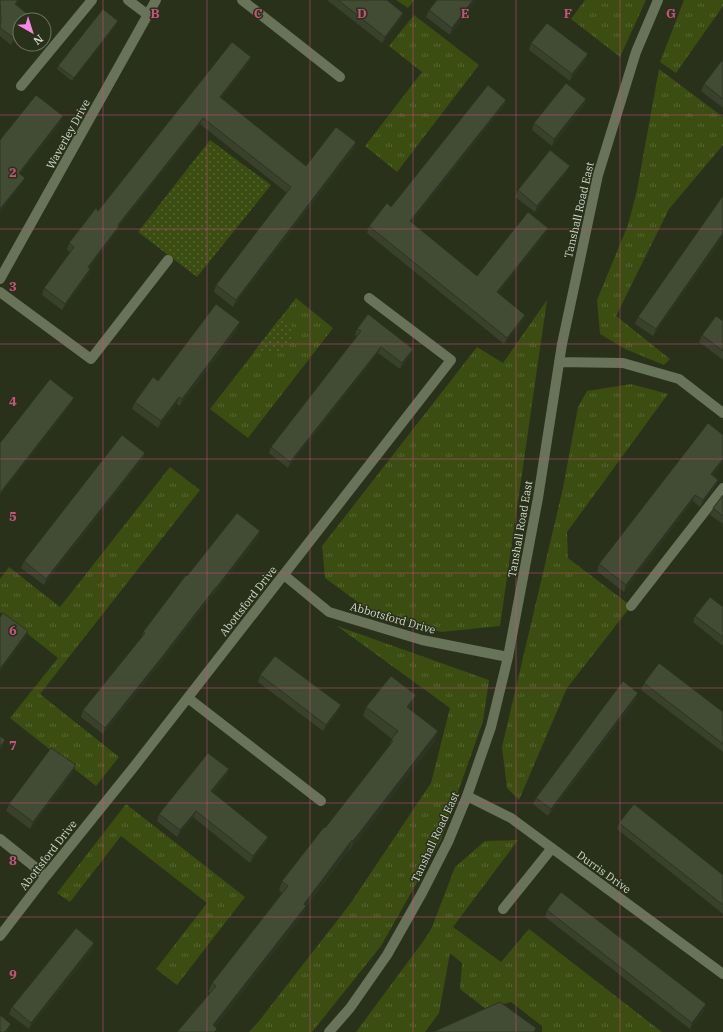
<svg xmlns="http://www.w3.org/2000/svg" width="723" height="1032" viewBox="0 0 723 1032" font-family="'IBM Plex Serif',serif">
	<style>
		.grass { fill: url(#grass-tufts) }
		.park { fill: url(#park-dots) }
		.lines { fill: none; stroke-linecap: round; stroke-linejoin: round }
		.minor { stroke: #69735a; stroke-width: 10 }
		.wall { fill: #39402c }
		.shaded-wall { fill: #2e3424 }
		.building { fill: #424b33; stroke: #2e3424 }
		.grid { fill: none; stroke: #c7527c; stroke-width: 1; stroke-opacity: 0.55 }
		.labels { text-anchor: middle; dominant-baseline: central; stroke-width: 3; stroke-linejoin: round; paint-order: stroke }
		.street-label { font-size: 11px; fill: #d2d8ca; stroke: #29311b }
		.grid-label { font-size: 13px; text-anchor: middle; font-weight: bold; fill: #c7527c; stroke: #29311b; stroke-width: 3; stroke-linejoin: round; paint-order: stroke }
	</style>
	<defs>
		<pattern id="grass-tufts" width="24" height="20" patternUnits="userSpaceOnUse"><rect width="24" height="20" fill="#3b4d11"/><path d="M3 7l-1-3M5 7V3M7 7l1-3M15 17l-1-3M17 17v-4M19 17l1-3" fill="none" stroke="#566632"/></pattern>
		<pattern id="park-dots" width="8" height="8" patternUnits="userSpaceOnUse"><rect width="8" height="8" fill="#3b4d11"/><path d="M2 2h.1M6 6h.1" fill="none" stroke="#566632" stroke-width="1.8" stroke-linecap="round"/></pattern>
	</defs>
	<rect width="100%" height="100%" fill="#29311b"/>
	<!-- grass -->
	<path class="grass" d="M396 0H414L408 8Z
		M585 0H646L620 57 571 19Z
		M684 0H723V6L676 73 660 62Z
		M414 15 479 65 397 172 365 146 422 72 389 46Z
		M659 69 723 117V145L669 209 616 316 670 359 664 365 625 349 600 334 597 300 628 225 637 190Z
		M296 298 333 328 248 438 210 409Z
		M547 300 500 626 441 632 366 608 325 578 322 546 477 347 503 363Z
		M631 384 668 394 567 532 568 558 631 606 567 688 519 800 507 788 502 747 563 488 578 407 587 391Z
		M170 467 200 490 40 694 119 757 96 786 10 718 58 658 0 612V579L9 567 60 607Z
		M337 626 489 680 483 721 441 840 381 946 312 1032H249L259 1021 350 904 431 783 450 708Z
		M126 804 245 897 177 985 156 969 207 903 121 836 70 902 57 893Z
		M518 840 453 927 501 962 529 929 662 1032H542V1026L511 1002 486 1009 460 989 462 963 450 953 439 1013 425 1032H356L427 936 432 927 455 867 485 841Z"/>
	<!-- park -->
	<path class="park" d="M210 140 271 185 197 277 138 232Z
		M279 319 288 320 293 329C292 333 292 338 291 342 286 356 266 353 254 352Z"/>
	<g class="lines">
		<!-- minor -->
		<path class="minor" d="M128 0 148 15
			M242 0 340 77
			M21 86 92 0
			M0 279 156 0
			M0 292 91 359 168 260
			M559 362 623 363 679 379 723 413
			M284 575 329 612 422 640 508 657
			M631 606 723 488
			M188 698 321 801
			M467 796 511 818 723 974
			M0 839 46 876
			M503 909 552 848
			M0 936 46 876 133 768 451 360 369 298
			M329 1032 350 1008 387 955 422 893 448 842 467 796 491 727 508 657 538 498 562 344 598 175 636 52 658 0"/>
	</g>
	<!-- wall -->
	<path class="wall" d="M0 0H19L16 6 30 16 29 20H20V33L11 45 0 36Z
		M327 0H387L403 13 401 19 382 43Z
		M476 0 450 35 426 17 429 10Z
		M117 24 72 81 57 69 58 66Z
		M531 43 585 61 570 81 529 50Z
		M723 59V108L701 91 704 84Z
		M248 64 221 98 306 166 356 142 354 149 233 307 214 292 216 285 287 193 200 124 118 228 116 233 89 268 90 269 88 275 62 310 42 295 44 288 70 252 67 250 69 243 98 211Z
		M586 99 584 106 552 146 532 130 534 123Z
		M506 100 504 106 411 223 477 276 545 235 498 293 525 315 522 322 504 344 367 233 369 226 391 207Z
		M567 172 535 212 515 197 518 190Z
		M723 197V237L653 336 635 324 638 317Z
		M723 321V360L699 342 702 335Z
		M238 329 180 406 177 404 158 428 132 409 135 402 158 381Z
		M357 329 413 349 411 355 400 369 378 353 288 468 269 453 271 447 357 336 355 335Z
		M145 453 142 460 44 585 21 568 24 561Z
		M713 476 716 486 700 507 693 501 624 592 597 571 599 564Z
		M723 495V524L710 515 713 508Z
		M258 538 214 594H213L160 664 103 734 81 717 83 710 141 639 143 632 187 576Z
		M723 607V646L693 622 695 616Z
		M260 675 338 712 323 731 258 682Z
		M644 683 723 712V752L641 690Z
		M416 695 412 704 409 709 435 741 350 850H349L306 906 303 915 215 1027 210 993 208 992 212 983 282 893 279 891 282 881 325 828 389 746 392 739 363 716 366 707Z
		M636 700 548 816 533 804 536 798Z
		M229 769 226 776 213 793 266 843 250 863 193 817 177 837 157 821 159 814Z
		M73 772 30 829 6 811 9 804Z
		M619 823 723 875V914L617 829Z
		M547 910 706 1004 704 1011 690 1029 545 917Z
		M92 950 29 1029 9 1014 12 1007Z"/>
	<!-- shaded-wall -->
	<path class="shaded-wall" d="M18 0H19L18 3 12 11 15 4Z
		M473 0H476L450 35 452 28Z
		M403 13 401 19 382 43 385 37Z
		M118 21 117 24 72 81 74 78Z
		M20 30V33L11 45 14 38Z
		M588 54 585 61 570 81 572 74Z
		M251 57 248 64 217 103 220 97Z
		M586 99 584 106 552 146 554 139Z
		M506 100 504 106 407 228 410 221Z
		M63 116 61 123 16 180 19 173Z
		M203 118 200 124 118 228 116 233 85 274 88 267 118 225Z
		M356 142 354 149 233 307 236 300Z
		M570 166 567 172 535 212 537 206Z
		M25 178 22 184 0 213V209Z
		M548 228 545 235 494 299 497 292Z
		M723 233V237L653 336 656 329Z
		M90 269 88 275 62 310 65 304Z
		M525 315 522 322 504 344 507 338Z
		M240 322 238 329 180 406 182 399Z
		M381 347 378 353 288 468 290 462Z
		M413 349 411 355 400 369 402 363Z
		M179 397 177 404 158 428 161 421Z
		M74 398 71 405 0 496V493Z
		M145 453 142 460 44 585 46 579Z
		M723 459V463L709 481 711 474Z
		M718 480 716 486 700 507 703 500Z
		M695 495 693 501 624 592 626 585Z
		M260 531 258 538 214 594 216 588Z
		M216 587 213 594 160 664 103 734 105 728Z
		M28 631 26 638 0 672V669Z
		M638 693 636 700 548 816 551 809Z
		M416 695 412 704 403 716 407 707Z
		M341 705 338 712 323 731 326 725Z
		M438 731 435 741 350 850 353 841Z
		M5 740 3 747 0 750V747Z
		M76 765 73 772 30 829 33 822Z
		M229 769 226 776 209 798 211 791Z
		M196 811 193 817 177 837 180 830Z
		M268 837 266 843 250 863 253 856Z
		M352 840 349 850 300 913 304 904Z
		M306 906 303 915 211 1032 213 1025Z
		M94 943 92 950 29 1029 31 1023Z
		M706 1004 704 1011 690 1029 692 1023Z
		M11 1024 8 1031V1032H5Z"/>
	<!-- building -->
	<path class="building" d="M0 0H18L15 4 30 16 27 20H20V30L14 38 0 28 1 18Z
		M338 0H387L403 13 385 37Z
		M437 0H473L452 28 429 10Z
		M103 9 118 21 74 78 58 66Z
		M547 23 588 54 572 74 531 43Z
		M232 42 251 57 220 97 306 166 336 127 356 142 236 300 216 285 291 187 203 118 118 225 119 226 88 267 90 269 65 304 44 288 74 247 69 243 96 208 98 211Z
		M723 59V99L704 84Z
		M566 83 586 99 554 139 534 123Z
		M488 85 506 100 410 221 477 276 528 212 548 228 497 292 525 315 507 338 369 226 387 203 391 207Z
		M36 95 63 116 19 173 25 178 0 209V140Z
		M550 150 570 166 537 206 518 190Z
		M722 197H723V233L656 329 638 317Z
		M216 304 240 322 182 399 179 397 161 421 135 402 153 377 158 381Z
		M368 314 413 349 402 363 381 347 290 462 271 447 361 331 357 329Z
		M716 316 723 321V351L702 335Z
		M50 379 74 398 0 493V443Z
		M708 423 723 435V459L711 474 718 480 703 500 695 495 626 585 599 564Z
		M122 435 145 453 46 579 24 561Z
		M723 495V516L713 508Z
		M237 513 260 531 216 588V587L162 657 105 728 83 710 145 633 143 632 186 575 187 576Z
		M710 597 723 607V637L695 616Z
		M3 613 28 631 0 669V617Z
		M275 656 341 705 326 725 260 675Z
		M659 663 723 712V744L644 683Z
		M391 676 416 695 407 707 438 731 353 841 352 840 304 904 306 906 213 1025 217 1029 214 1032H177L216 986 212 983 288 886 282 881 324 827 325 828 393 741 391 740 398 731 366 707Z
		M623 681 638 693 551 809 536 798Z
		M0 736 5 740 0 747Z
		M51 748 76 765 33 822 9 804Z
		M208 753 229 769 211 791 268 837 253 856 196 811 180 830 159 814Z
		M634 804 723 875V905L619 823Z
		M561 892 706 1004 692 1023 547 910Z
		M76 928 94 943 31 1023 12 1007Z
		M500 1002 536 1028 534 1032H433Z
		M0 1015 11 1024 5 1032H0Z"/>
	<!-- grid -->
	<path class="grid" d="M103 0V1032M207 0V1032M310 0V1032M413 0V1032M516 0V1032M620 0V1032M0 115H723M0 229H723M0 344H723M0 459H723M0 573H723M0 688H723M0 803H723M0 917H723"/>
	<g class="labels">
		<!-- street labels -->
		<g class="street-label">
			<text transform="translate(68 134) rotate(-61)">Waverley Drive</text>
			<text transform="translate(579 210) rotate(-77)">Tanshall Road East</text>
			<text transform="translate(520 529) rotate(-80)">Tanshall Road East</text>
			<text transform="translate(248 601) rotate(-52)">Abottsford Drive</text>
			<text transform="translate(393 618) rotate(16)">Abbotsford Drive</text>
			<text transform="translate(435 837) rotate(-65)">Tanshall Road East</text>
			<text transform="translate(48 855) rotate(-52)">Abottsford Drive</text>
			<text transform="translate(604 872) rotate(36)">Durris Drive</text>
		</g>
	</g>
	<g class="grid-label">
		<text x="155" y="18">B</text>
		<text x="258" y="18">C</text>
		<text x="362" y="18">D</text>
		<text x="465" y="18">E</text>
		<text x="568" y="18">F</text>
		<text x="671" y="18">G</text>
		<text x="13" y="177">2</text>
		<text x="13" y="291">3</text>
		<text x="13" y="406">4</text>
		<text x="13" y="521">5</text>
		<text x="13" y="635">6</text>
		<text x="13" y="750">7</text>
		<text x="13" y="865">8</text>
		<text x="13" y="979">9</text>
	</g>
	<!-- north arrow -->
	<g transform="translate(32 32) rotate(141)"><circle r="19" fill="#29311b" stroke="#6d7461"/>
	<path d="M0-3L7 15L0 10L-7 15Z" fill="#fc86e4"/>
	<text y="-6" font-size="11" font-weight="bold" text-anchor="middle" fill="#d2d8ca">N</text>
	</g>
</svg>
